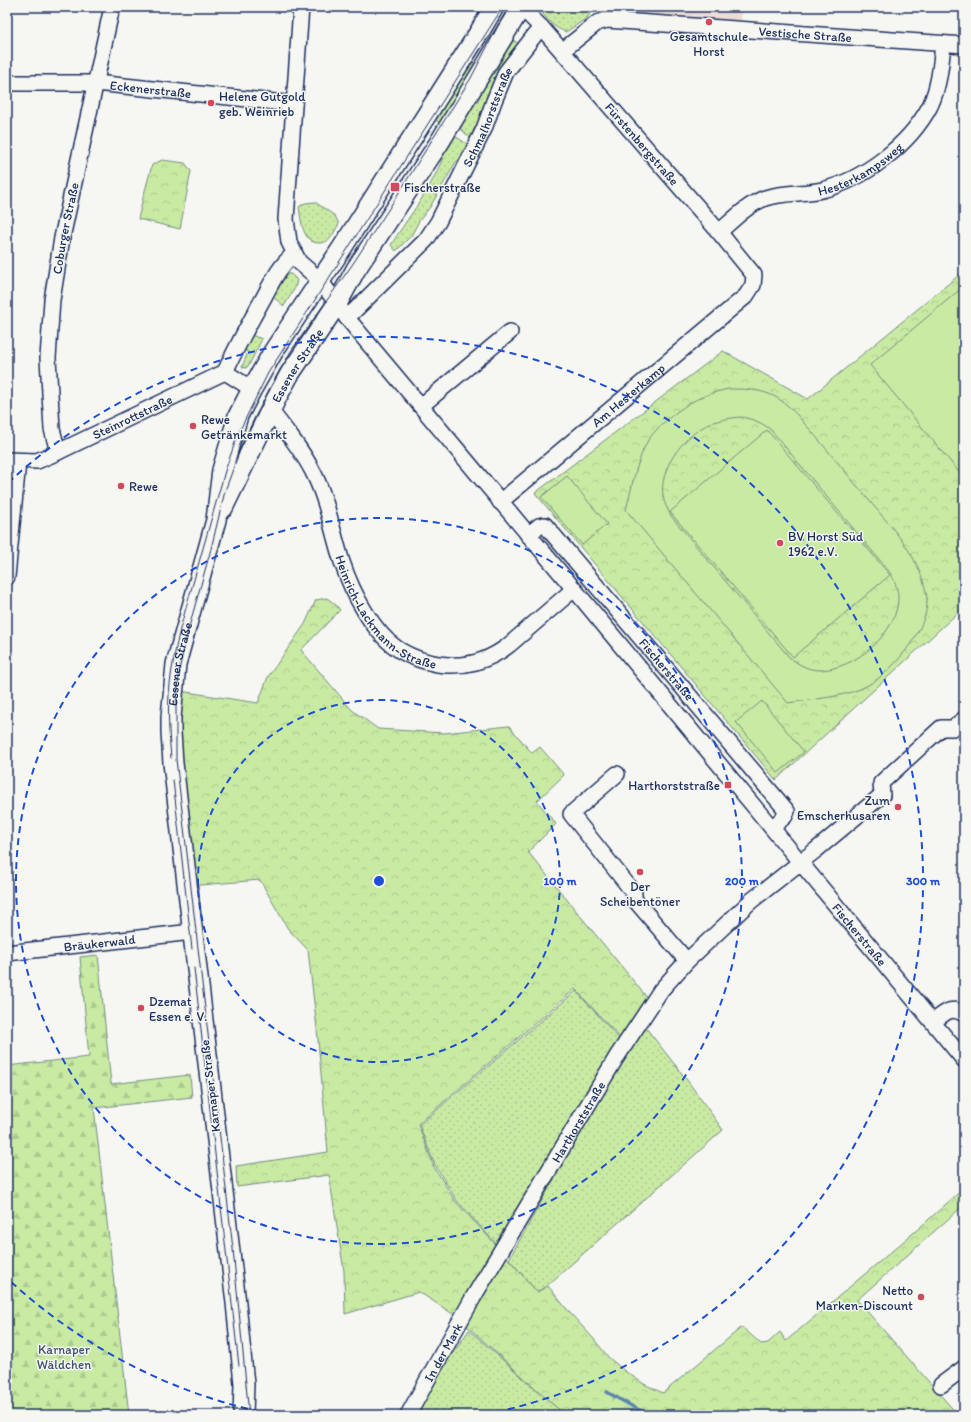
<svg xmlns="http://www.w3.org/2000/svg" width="971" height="1422" viewBox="0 0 971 1422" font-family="Itim,sans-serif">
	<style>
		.built { fill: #eeddd6 }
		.grass { fill: url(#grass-dots); stroke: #728c80 }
		.forest { fill: url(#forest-firs); stroke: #728c80 }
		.park { fill: url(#park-crowns); stroke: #728c80 }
		.pitch { fill: #c9eaa3; stroke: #728c80; fill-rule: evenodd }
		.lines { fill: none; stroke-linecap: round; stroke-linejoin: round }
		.stream { stroke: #5c85b0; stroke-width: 3.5 }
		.minor-casing { stroke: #1b2f5e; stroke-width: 18 }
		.major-casing { stroke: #1b2f5e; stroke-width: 22 }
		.minor { stroke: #f6f6f2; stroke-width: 15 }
		.major { stroke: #f6f6f2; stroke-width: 19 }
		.tram { stroke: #1b2f5e; stroke-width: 1 }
		.ring { fill: none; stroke: #1d4ed8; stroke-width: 2; stroke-dasharray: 7 5 }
		.poi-dot { fill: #d1495b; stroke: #f6f6f2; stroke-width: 1.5 }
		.labels { text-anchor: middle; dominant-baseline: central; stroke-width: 3; stroke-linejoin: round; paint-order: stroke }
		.street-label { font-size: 13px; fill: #1b2f5e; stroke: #f6f6f2 }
		.poi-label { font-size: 13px; fill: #1b2f5e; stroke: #f6f6f2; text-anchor: start }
		.park-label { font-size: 13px; fill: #3e546c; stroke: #f6f6f2 }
		.centre { fill: #1d4ed8; stroke: #f6f6f2; stroke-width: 2 }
		.ring-label { font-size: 12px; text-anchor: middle; font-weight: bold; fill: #1d4ed8; stroke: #f6f6f2; stroke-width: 3; stroke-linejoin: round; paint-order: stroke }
	</style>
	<defs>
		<pattern id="grass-dots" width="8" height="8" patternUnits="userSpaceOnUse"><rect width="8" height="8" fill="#c9eaa3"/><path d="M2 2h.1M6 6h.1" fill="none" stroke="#acc98f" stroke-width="1.8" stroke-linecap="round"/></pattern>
		<pattern id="forest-firs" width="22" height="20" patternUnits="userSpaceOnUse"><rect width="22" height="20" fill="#c9eaa3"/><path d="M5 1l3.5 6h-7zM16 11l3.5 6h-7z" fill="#acc98f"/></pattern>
		<pattern id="park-crowns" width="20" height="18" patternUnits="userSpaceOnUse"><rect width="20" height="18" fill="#c9eaa3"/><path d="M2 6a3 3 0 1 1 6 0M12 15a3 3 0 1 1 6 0" fill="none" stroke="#acc98f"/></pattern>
	</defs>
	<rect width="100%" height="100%" fill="#f6f6f2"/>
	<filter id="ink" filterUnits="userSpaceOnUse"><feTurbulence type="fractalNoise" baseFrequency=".025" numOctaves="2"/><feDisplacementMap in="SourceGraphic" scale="8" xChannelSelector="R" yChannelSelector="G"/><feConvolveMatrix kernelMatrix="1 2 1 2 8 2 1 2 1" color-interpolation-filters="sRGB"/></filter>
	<g filter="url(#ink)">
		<!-- built -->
		<path class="built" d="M631 7H743L740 27 630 17Z"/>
		<!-- grass -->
		<path class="grass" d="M539 7H560L591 12 587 18 566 32C554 28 545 19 539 7Z
			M513 40 521 45 486 105 470 138 460 128Z
			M472 62H474V64L465 82 440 123 435 120Z
			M455 136 470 146 466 155 456 162 430 207 419 221 411 236 396 251 391 245C406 220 426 196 438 169 443 159 446 143 455 136Z
			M315 202 335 216 339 224C336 228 333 236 329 240 326 242 322 243 319 243 302 243 301 219 299 207L305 203Z
			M286 274H291L297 280 295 288 284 306 272 296 280 280Z
			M251 335 262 339 249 365 246 368 242 367 248 352 243 350Z
			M576 991 621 1041 499 1247 457 1201 435 1165 419 1125Z
			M642 1023 687 1080 723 1130 549 1284 537 1292 509 1259Z
			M469 1330 556 1407 566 1415H410Z"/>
		<!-- forest -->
		<path class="forest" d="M98 955 111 1084 190 1075 192 1097 94 1108 129 1415H7V1066L89 1057 80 957Z"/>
		<!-- park -->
		<path class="park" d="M162 160 185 163 191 171 180 229 138 219 143 198 152 165Z
			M964 271V607L776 780 535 493 723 351 808 399Z
			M327 598 336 605 340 610 301 650 352 710 378 729 444 733 509 726 532 753 540 747 564 775 537 801 556 824 528 852 649 1000 622 1040 575 989 418 1124 434 1167 455 1201 498 1247 537 1292 548 1286 570 1313 593 1338 609 1358 626 1372 644 1384 663 1393 742 1327 761 1344 768 1343 780 1332 786 1341 918 1229 964 1188V1205L857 1300 958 1415H566L556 1407 456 1316 419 1292 345 1314 344 1271 329 1175 237 1187 236 1166 328 1152 317 1029 308 950 288 929 260 880 188 886 173 690 258 703 268 677 305 624 316 600Z"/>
		<!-- pitch -->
		<path class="pitch" d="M964 286V478L870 365Z
			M728 389C742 389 756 389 769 394 780 398 791 408 799 417 821 442 842 468 863 493 888 524 918 552 926 592 930 611 921 628 911 643 899 661 880 681 860 689 838 698 812 699 788 703L626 510C632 487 636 463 647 442 657 425 688 401 707 395 714 392 721 391 728 389ZM741 417C753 419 761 422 771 430L888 570C893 577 897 586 898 595 900 633 854 670 819 670 808 670 798 664 789 657L671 516C668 510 664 503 663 496 659 469 682 438 705 426 716 420 729 418 741 417Z
			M767 430 890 575 793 657 670 512Z
			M567 476 607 524 582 545 541 497Z
			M762 701 804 752 778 773 736 722Z"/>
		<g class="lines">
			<!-- stream -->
			<path class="stream" d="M607 1392 635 1408 652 1415"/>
			<!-- minor casing -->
			<g class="minor-casing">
				<g id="minor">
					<path id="s1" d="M301 7 286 219 289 242 299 262 320 280 347 318 574 589 964 1060"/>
					<path id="s2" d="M562 51 597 23 607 20 964 45"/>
					<path id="s3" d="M7 83H96L294 104"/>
					<path id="s4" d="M719 232C733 220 747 205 765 198 783 192 804 194 822 190 864 180 910 144 930 106 939 87 941 65 943 44"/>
					<path id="s5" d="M347 318 426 240 438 222 484 129 494 101 506 72 541 27"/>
					<path d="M225 372C237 346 250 322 264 297 272 282 280 265 294 254"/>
					<path d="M421 406 510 332"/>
					<path id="s6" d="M270 410C285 429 301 449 312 470 327 498 332 531 342 562 352 592 373 634 401 651 413 658 425 662 438 664 464 668 489 661 509 645L574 589"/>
					<path id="s7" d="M58 452 52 429 48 358 52 300 62 238 112 7"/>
					<path id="s8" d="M7 460 37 461 58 452 225 372 252 389"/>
					<path id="s9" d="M500 502 746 296 753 285 754 275 719 232 541 27 521 7"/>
					<path id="s10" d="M528 535 539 526 545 525 787 811 785 816 772 828"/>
					<path d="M7 577 18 462"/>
					<path d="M617 774 571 814 634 893V899L687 961"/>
					<path id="s11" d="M7 953 192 932"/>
					<path d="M933 1022C944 1014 950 1005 964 1014"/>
					<path d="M941 1385 964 1368"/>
					<path id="s12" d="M408 1415 474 1296 616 1058 661 990 687 961 751 901 816 850 882 795 881 783 941 728H953L964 719"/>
				</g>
			</g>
			<!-- major casing -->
			<g class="major-casing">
				<g id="major">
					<path id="s13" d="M223 508 277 397 289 375 337 304 356 269 439 143 521 7"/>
					<path id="s14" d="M243 1415 244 1384 236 1303 173 763 171 732V717L176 664 216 520 222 470 238 416 252 389 273 352 342 248 480 31 494 7"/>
				</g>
			</g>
			<!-- minor -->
			<use href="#minor" class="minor"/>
			<!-- major -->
			<use href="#major" class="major"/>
			<!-- tram -->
			<path class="tram" d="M171 758C169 734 167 708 170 684 172 665 176 647 180 629L225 471 238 434 268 373 503 7
				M173 780 192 949
				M194 968 239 1366
				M249 1415 233 1249 176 759V704L180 666 187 634 211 549 225 491 243 442 256 415 291 351 352 265 388 210 471 78 498 26 510 7"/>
		</g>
	</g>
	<!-- distance rings -->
	<g class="ring">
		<circle cx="379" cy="881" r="181"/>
		<circle cx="379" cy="881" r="363"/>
		<path d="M271 1414A544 544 0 0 1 8 1279M8 483A544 544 0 1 1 487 1414"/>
	</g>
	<!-- markers -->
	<g class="poi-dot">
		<circle cx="709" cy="22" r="4"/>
		<circle cx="211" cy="103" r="4"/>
		<rect x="390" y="182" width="10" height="10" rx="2"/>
		<circle cx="193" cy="426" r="4"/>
		<circle cx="121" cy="486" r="4"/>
		<circle cx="780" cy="543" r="4"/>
		<rect x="724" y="781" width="8" height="8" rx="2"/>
		<circle cx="898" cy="807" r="4"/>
		<circle cx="640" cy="872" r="4"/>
		<circle cx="141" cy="1008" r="4"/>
		<circle cx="921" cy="1297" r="4"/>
	</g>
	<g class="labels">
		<!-- street labels -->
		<g class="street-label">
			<text stroke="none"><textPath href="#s2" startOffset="254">Vestische Straße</textPath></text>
			<text stroke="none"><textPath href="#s3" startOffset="144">Eckenerstraße</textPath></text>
			<text stroke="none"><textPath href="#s5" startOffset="249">Schmalhorststraße</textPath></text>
			<text transform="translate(642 144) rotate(49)">Fürstenbergstraße</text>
			<text stroke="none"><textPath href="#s4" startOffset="159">Hesterkampsweg</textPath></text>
			<text stroke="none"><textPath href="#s7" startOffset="226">Coburger Straße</textPath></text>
			<text stroke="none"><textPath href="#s13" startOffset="161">Essener Straße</textPath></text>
			<text stroke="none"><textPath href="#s9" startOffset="167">Am Hesterkamp</textPath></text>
			<text stroke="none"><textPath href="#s8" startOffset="135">Steinrottstraße</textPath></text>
			<text stroke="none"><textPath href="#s6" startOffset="240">Heinrich-Lackmann-Straße</textPath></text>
			<text stroke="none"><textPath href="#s14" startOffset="756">Essener Straße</textPath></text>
			<text stroke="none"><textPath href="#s10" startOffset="209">Fischerstraße</textPath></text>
			<text stroke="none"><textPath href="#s1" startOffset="1134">Fischerstraße</textPath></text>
			<text stroke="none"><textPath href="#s11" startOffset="93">Bräukerwald</textPath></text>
			<text transform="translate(210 1086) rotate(-97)">Karnaper Straße</text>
			<text stroke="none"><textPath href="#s12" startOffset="339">Harthorststraße</textPath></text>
			<text stroke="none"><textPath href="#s12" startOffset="72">In der Mark</textPath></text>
		</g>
		<!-- poi labels -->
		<g class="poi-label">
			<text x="709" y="36" text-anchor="middle">Gesamtschule<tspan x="709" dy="15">Horst</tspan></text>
			<text x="219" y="96">Helene Gutgold<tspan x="219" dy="15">geb. Weinrieb</tspan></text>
			<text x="404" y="187">Fischerstraße</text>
			<text x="201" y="419">Rewe<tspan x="201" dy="15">Getränkemarkt</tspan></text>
			<text x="129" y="486">Rewe</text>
			<text x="788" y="536">BV Horst Süd<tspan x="788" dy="15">1962 e.V.</tspan></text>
			<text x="720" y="785" text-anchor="end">Harthorststraße</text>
			<text x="890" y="800" text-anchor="end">Zum<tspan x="890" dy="15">Emscherhusaren</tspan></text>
			<text x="640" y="886" text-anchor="middle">Der<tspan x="640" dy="15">Scheibentöner</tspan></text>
			<text x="149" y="1001">Dzemat<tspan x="149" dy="15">Essen e. V.</tspan></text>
			<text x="913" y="1290" text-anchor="end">Netto<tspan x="913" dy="15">Marken-Discount</tspan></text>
		</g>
		<!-- park labels -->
		<g class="park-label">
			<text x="64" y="1349">Karnaper<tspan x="64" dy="15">Wäldchen</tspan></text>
		</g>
	</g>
	<circle cx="379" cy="881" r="6" class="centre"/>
	<g class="ring-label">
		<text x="560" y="885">100 m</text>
		<text x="742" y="885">200 m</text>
		<text x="923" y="885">300 m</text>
	</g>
	<!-- margin -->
	<rect width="971" height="1422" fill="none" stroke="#f6f6f2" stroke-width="24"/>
	<rect x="12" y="12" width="947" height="1398" fill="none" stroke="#1b2f5e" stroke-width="1.5" filter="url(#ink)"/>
</svg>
